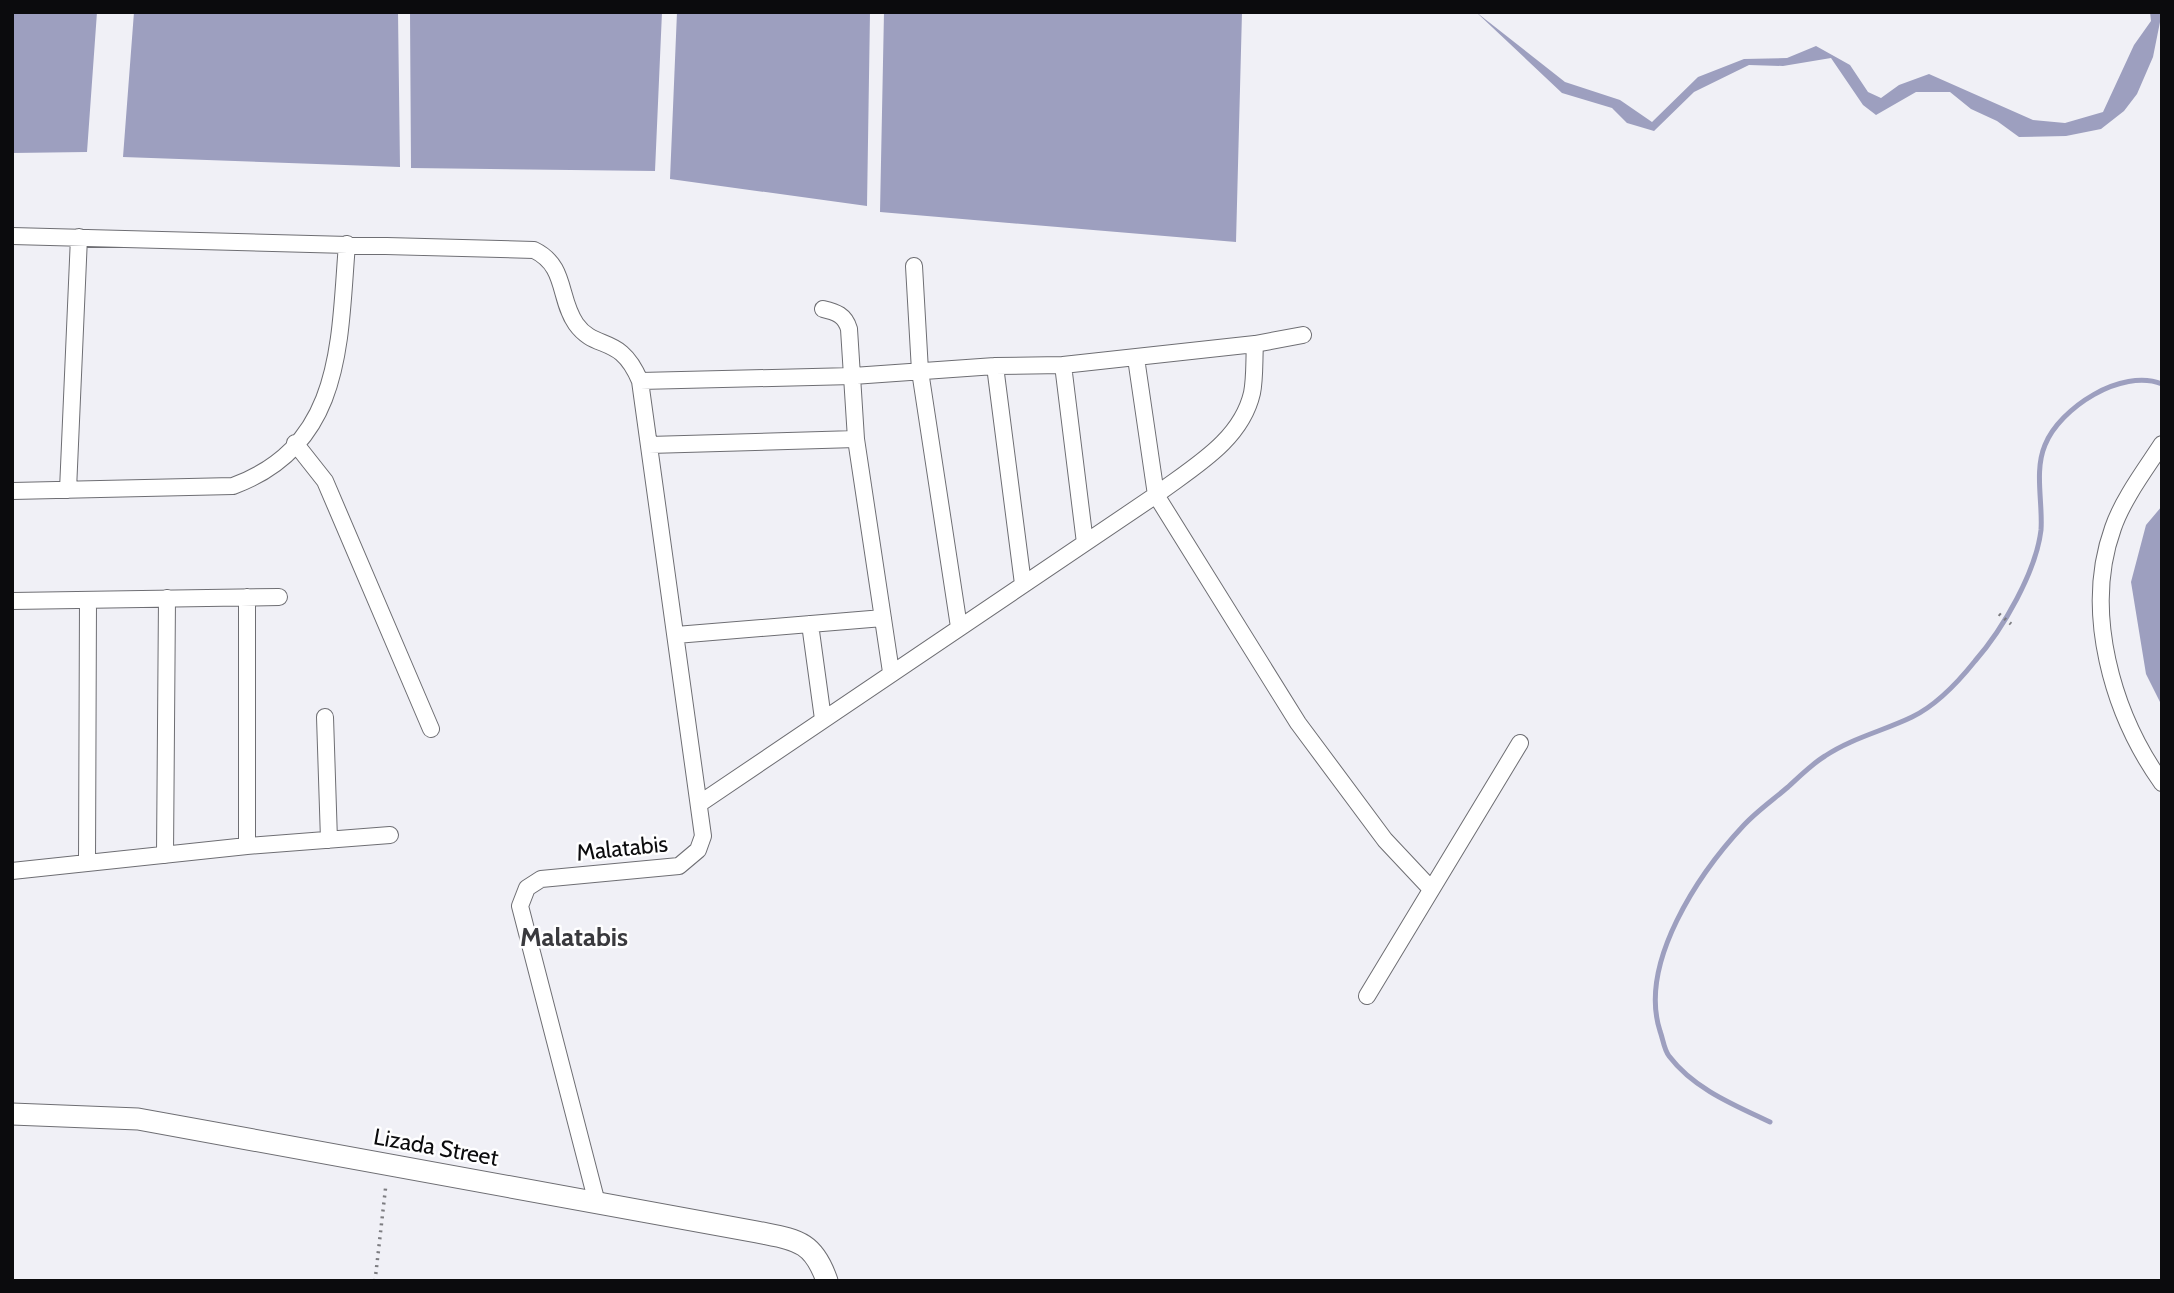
<svg xmlns="http://www.w3.org/2000/svg" width="2174" height="1293" viewBox="0 0 2174 1293" font-family="Cabin,sans-serif">
	<style>
		.water { fill: #9d9fbf }
		.lines { fill: none; stroke-linecap: round; stroke-linejoin: round }
		.stream { stroke: #9d9fbf; stroke-width: 5 }
		.street-casing { stroke: #6e6e73; stroke-width: 18 }
		.secondary-casing { stroke: #6e6e73; stroke-width: 23 }
		.path { stroke: #7c7c80; stroke-width: 3.5; stroke-dasharray: 2 5; stroke-linecap: butt }
		.street { stroke: #fff; stroke-width: 16 }
		.secondary { stroke: #fff; stroke-width: 21 }
		.labels { text-anchor: middle; dominant-baseline: central; stroke-width: 5; stroke-linejoin: round; paint-order: stroke }
		.street-label { font-size: 23px; fill: #0b0b0d; stroke: #fefeff }
		.quarter-label { font-size: 26px; font-weight: bold; fill: #39393d; stroke: #fefeff }
	</style>
	<rect width="100%" height="100%" fill="#f0f0f6"/>
	<!-- water -->
	<path class="water" d="M12 12H97L87 152 12 153Z
		M134 12H398L400 167 123 157Z
		M410 12H662L655 171 411 168Z
		M677 12H870L867 206 670 179Z
		M884 12H1242L1236 242 880 212Z
		M1476 12 1565 82 1620 100 1652 122 1698 77 1744 59 1787 58 1816 46 1850 65 1868 92 1881 98 1899 85 1929 74 2033 120 2065 123 2103 112 2134 45 2151 21 2150 12H2162L2153 57 2137 94 2124 111 2101 129 2066 136 2019 137 1997 121 1971 109 1950 92H1916L1876 115 1863 105 1831 58 1783 66 1749 65 1694 92 1654 131 1627 123 1612 108 1562 93Z
		M2162 506V706L2146 674 2131 582 2146 525Z"/>
	<g class="lines">
		<!-- stream -->
		<path class="stream" d="M1770 1122C1734 1105 1694 1089 1669 1056 1664 1050 1663 1039 1660 1031 1638 963 1699 873 1744 825 1757 811 1774 799 1788 787 1800 776 1812 764 1825 756 1852 738 1883 731 1912 717 1935 706 1959 681 1975 661 2003 629 2036 572 2041 530 2043 503 2034 471 2045 445 2060 408 2121 368 2162 384"/>
		<!-- street casing -->
		<g class="street-casing">
			<path id="street" d="M12 236 534 250C567 266 558 298 576 324 596 352 620 333 640 381L703 836 698 850 679 866 541 879 527 888 520 906 597 1203
				M914 266 920 371 959 627
				M823 309C836 312 845 315 849 329L856 439 891 672
				M1136 358 1156 495 1298 723 1385 840 1431 889
				M1063 365 1085 543
				M995 366 1023 584
				M640 381 853 376 995 366 1063 365 1255 344 1303 335
				M295 443 325 481 431 729
				M2162 444C2145 470 2123 499 2113 528 2083 611 2112 713 2162 783
				M649 445 856 439
				M68 490 79 237
				M12 491 233 486C344 445 339 341 347 244
				M12 601 279 597
				M810 624 823 719
				M676 635 883 618
				M325 717 329 840
				M699 804 1156 495C1193 467 1241 441 1252 393 1255 378 1254 360 1255 344
				M247 846V597
				M165 855 167 598
				M87 863 88 600
				M12 871 247 846 390 835
				M1367 996 1520 743"/>
		</g>
		<!-- secondary casing -->
		<g class="secondary-casing">
			<path id="secondary" d="M12 1114 138 1119 757 1232C796 1240 813 1240 827 1281"/>
		</g>
		<!-- path -->
		<path class="path" d="M1999 614 2011 624
			M375 1281 386 1184"/>
		<!-- street -->
		<use href="#street" class="street"/>
		<!-- secondary -->
		<use href="#secondary" class="secondary"/>
	</g>
	<g class="labels">
		<!-- street labels -->
		<g class="street-label">
			<text transform="translate(622 848) rotate(-6)">Malatabis</text>
			<text transform="translate(436 1147) rotate(10)">Lizada Street</text>
		</g>
		<!-- quarter labels -->
		<g class="quarter-label">
			<text x="574" y="937">Malatabis</text>
		</g>
	</g>
	<!-- border -->
	<rect width="2174" height="1293" fill="none" stroke="#0b0b0d" stroke-width="28"/>
</svg>
